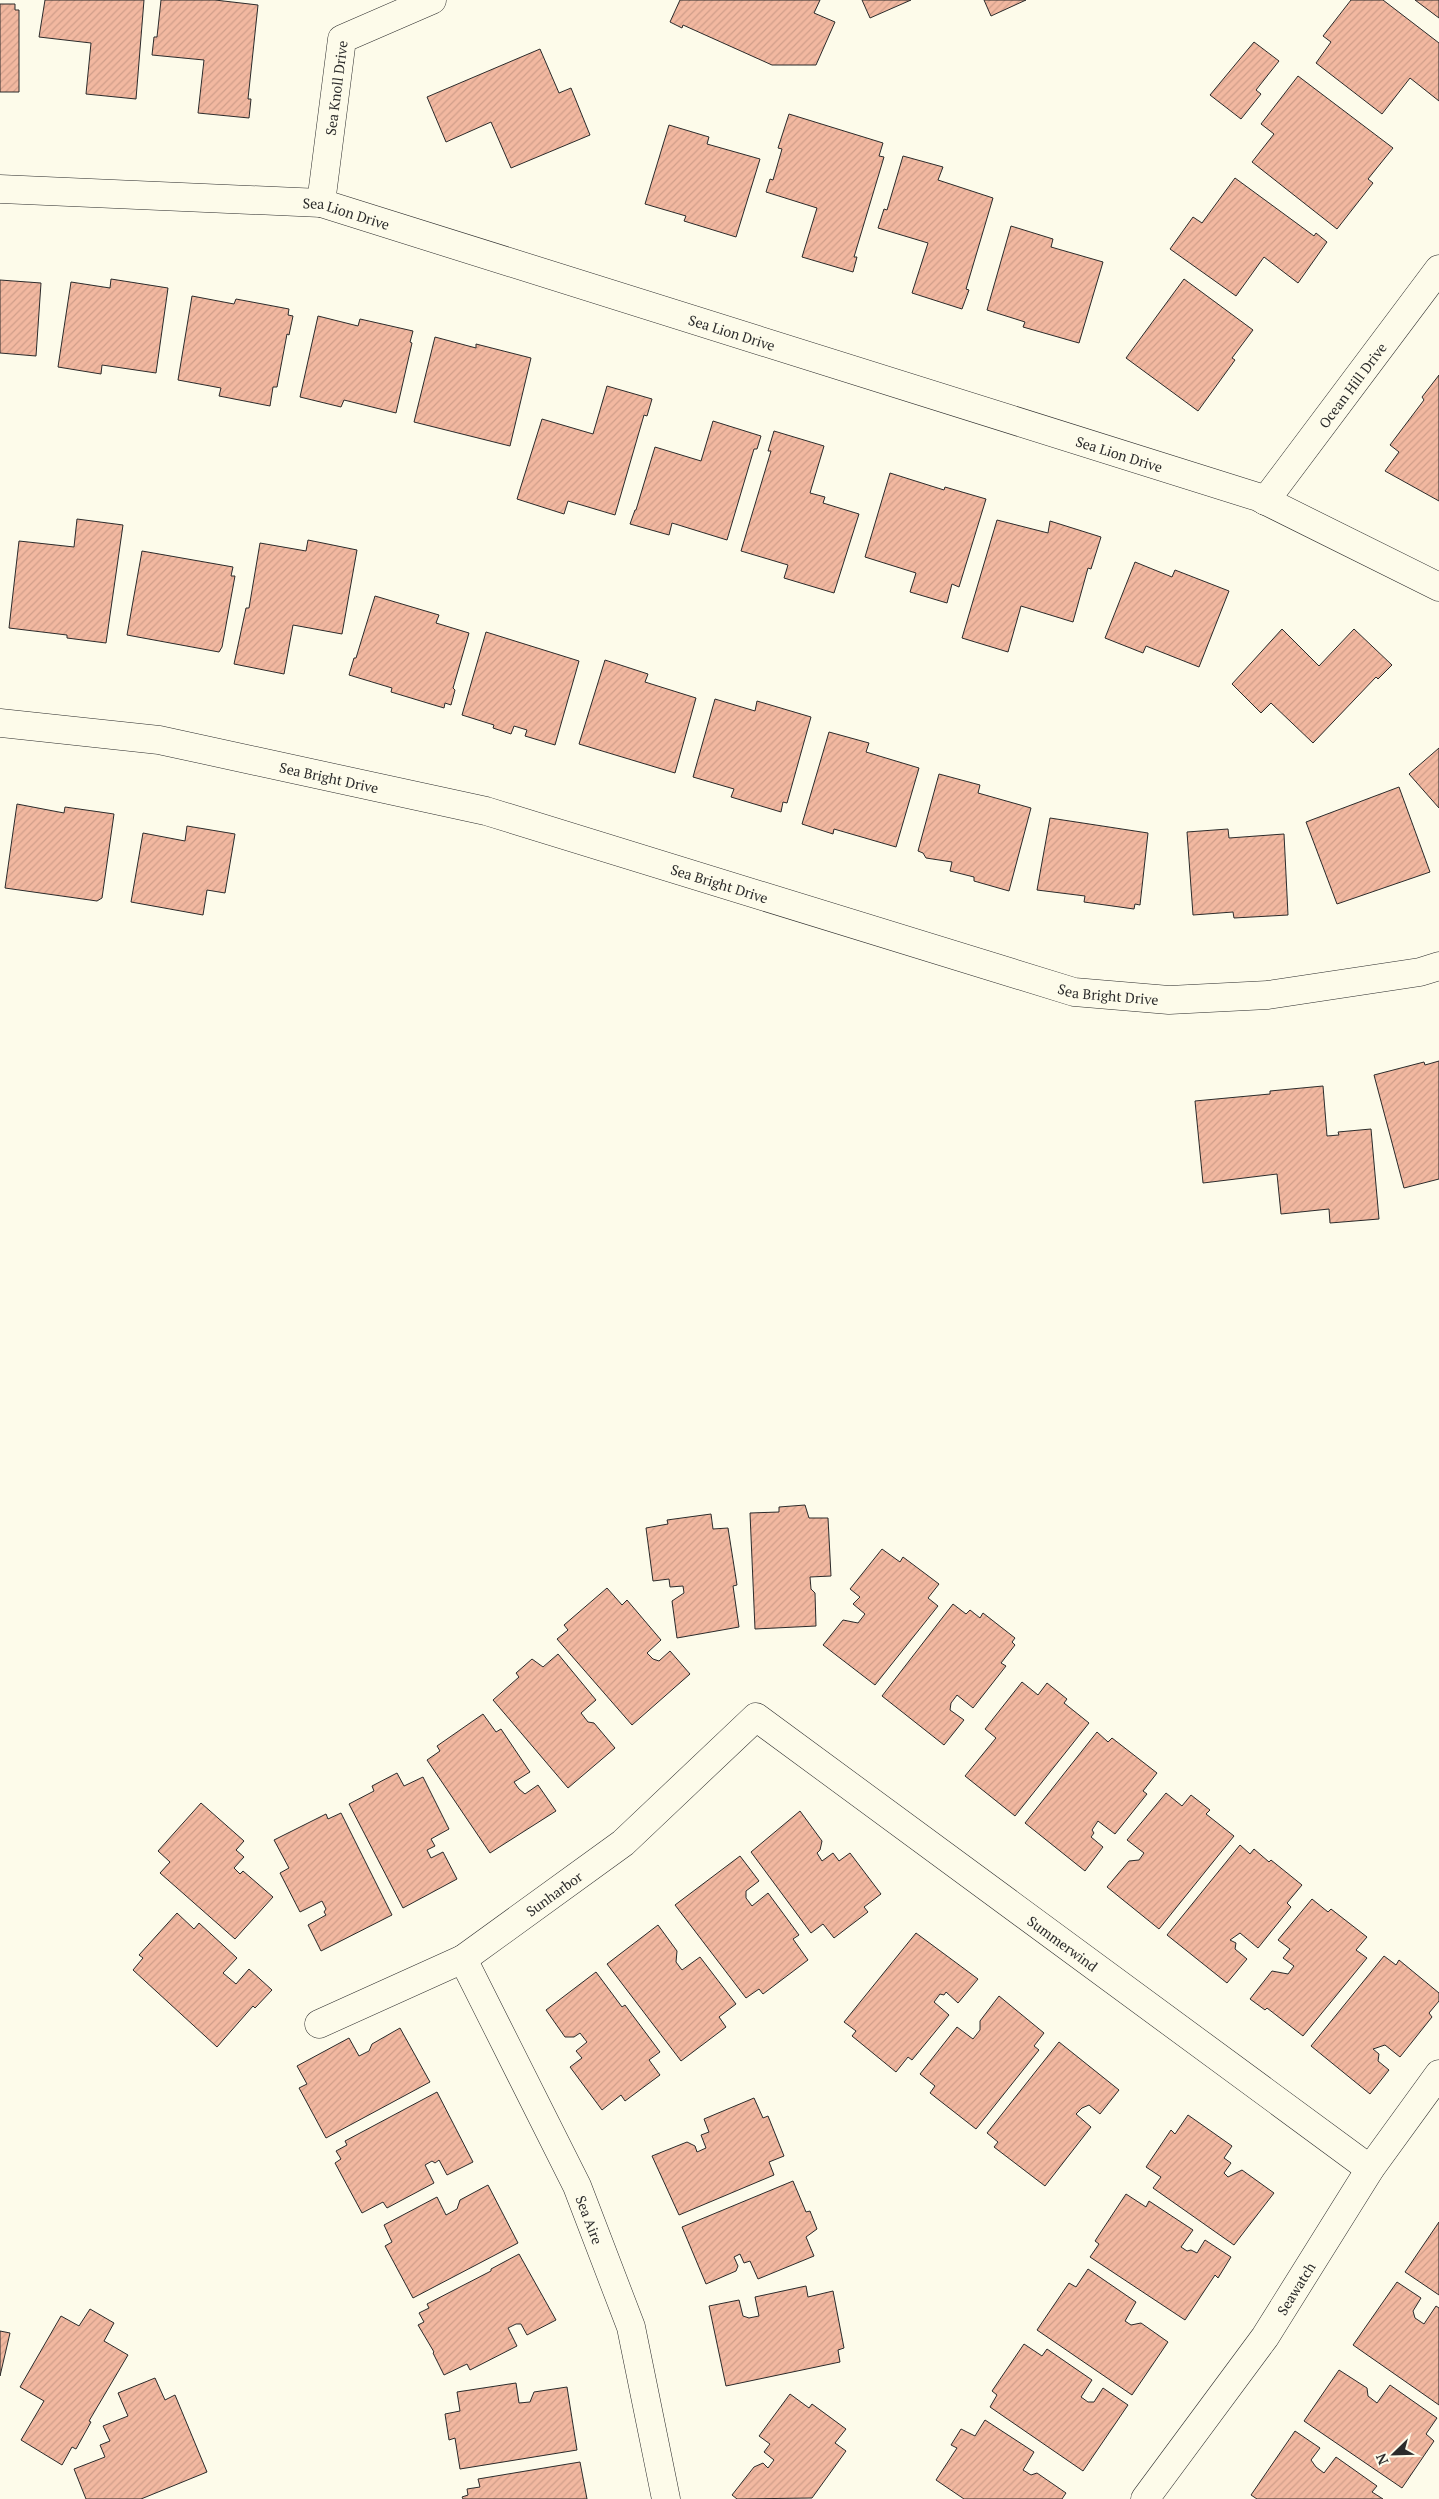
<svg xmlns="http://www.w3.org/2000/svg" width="1439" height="2499" viewBox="0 0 1439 2499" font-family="'PT Serif',serif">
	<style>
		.building { fill: url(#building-hatch); stroke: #2b2b2b }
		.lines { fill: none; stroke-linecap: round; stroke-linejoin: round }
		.minor-casing { stroke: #2b2b2b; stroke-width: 29 }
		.minor { stroke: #fdfbea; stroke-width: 28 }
		.labels { text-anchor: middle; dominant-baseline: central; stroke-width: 4; stroke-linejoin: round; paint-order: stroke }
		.street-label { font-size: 14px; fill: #2b2b2b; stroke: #fdfbea }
	</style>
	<defs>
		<pattern id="building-hatch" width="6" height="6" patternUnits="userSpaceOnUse" patternTransform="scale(1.25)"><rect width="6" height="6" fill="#f2b8a0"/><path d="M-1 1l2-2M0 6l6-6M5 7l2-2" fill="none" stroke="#d09e8a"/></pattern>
	</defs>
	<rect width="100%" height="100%" fill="#fdfbea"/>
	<!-- building -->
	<path class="building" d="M45 0H144L136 99 86 94 91 43 39 37Z
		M161 0H215L258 5 248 99H251L249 118 198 113 204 60 152 55 154 37H157Z
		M680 0H820L814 13 835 22 816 65H772L683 25 682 28 670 22Z
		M862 0H911L870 18Z
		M984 0H1026L991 16Z
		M1351 0H1383L1439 43V101L1410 78 1382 114 1316 63 1331 42 1323 36Z
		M1415 0H1439V18Z
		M0 4H15V10H19V92H0Z
		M1254 42 1279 61 1256 90 1261 94 1241 119 1210 95Z
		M540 49 559 93 571 88 590 135 511 168 491 122 446 142 427 97Z
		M1298 76 1393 148 1368 179 1373 183 1337 229 1252 162 1274 134 1261 124Z
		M789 114 883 143 879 156 884 157 854 257H857L853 272 802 257 817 208 766 192 770 179 773 180 782 149 778 148Z
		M669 125 709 137 707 144 760 159 736 237 684 221 686 216 645 204Z
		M903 156 943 167 938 180 993 198 966 289 969 290 962 309 912 293 928 243 878 228 884 209 887 210Z
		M1235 178 1314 236 1316 233 1327 242 1298 283 1264 257 1236 296 1170 249 1193 217 1202 223Z
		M1011 226 1053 239 1051 247 1103 262 1079 343 1023 327 1025 322 987 310Z
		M111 279 168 288 156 373 102 365 101 374 58 367 71 282 110 288Z
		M1184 279 1253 330 1232 358 1235 360 1198 411 1126 358Z
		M0 280 41 283 36 356 0 353Z
		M192 296 234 304 236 299 289 309 288 315 293 316 289 335 287 334 277 387H273L270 406 219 396 221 388 178 380Z
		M318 316 358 326 360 319 413 331 410 342 412 343 396 413 344 400 341 407 300 397Z
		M435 337 476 348V344L531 358 510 446 414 422Z
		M1439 375V501L1385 471 1399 452 1390 445 1424 400 1422 397Z
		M607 386 652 399 647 416 644 415 615 515 568 501 564 514 517 499 542 419 593 434Z
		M713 421 761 436 757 449H754L727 540 672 523 669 535 630 524 635 510H636L655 447 701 461Z
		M774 431 824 446 810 493 825 497 823 503 859 514 834 593 784 578 788 565 741 551 771 451H768Z
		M890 473 944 490 945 487 986 499 959 587 952 584 947 603 910 592 916 573 865 557Z
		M77 519 123 525 106 643 67 638V635L9 628 19 541 74 547Z
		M997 520 1048 533 1050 521 1101 537 1091 569 1088 568 1073 622 1021 606 1008 652 962 638Z
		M308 540 357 550 342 634 293 625 284 674 234 664 246 608H249L260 543 306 551Z
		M142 551 233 567 231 576H235L222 647 219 652 127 635Z
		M1135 562 1172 577 1175 570 1229 591 1199 667 1146 646 1143 653 1105 638Z
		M375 596 439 615 436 623 469 633 453 688 455 690 451 705 445 703 444 708 391 692 392 688 349 675 354 658H356Z
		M1282 629 1319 666 1354 629 1392 665 1378 679 1376 677 1313 743 1271 703 1261 713 1232 684Z
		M486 632 579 661 555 745 525 736 527 730 514 726 511 734 493 728 494 725 462 715Z
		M605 660 648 674 645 682 696 698 675 773 579 744Z
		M715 699 755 711 757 701 811 717 787 803 783 802 781 812 731 797 734 789 693 777Z
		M829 732 869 743 866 752 919 768 896 847 834 829 833 834 802 824Z
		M1439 748V808L1409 774Z
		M939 774 980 785 978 793 1031 808 1009 891 974 881V877L950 871 952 862 926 858 923 853 918 851Z
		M1399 787 1430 872 1337 904 1306 822Z
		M17 804 64 813 65 807 114 814 102 898 97 901 5 888Z
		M1050 818 1148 833 1140 905 1135 904 1134 909 1084 902 1085 896 1037 890Z
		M187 826 235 834 225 893 207 890 203 915 131 902 143 833 185 841Z
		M1228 829 1229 838 1284 834 1288 915 1234 918 1233 912 1193 915 1187 832Z
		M1439 1061V1179L1404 1188 1374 1075 1424 1062 1425 1065Z
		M1323 1086 1327 1136 1339 1135 1338 1132 1371 1129 1379 1219 1330 1223 1329 1209 1281 1214 1277 1174 1203 1183 1195 1101 1270 1094V1091Z
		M805 1505 809 1518H828L831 1576 810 1577 811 1589 815 1593 816 1626 755 1629 750 1513 779 1512V1507Z
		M711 1514 713 1529 728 1528 737 1585 733 1586 739 1627 677 1638 672 1601 684 1593 683 1586 670 1587 669 1579 653 1581 646 1528 668 1524 667 1520Z
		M882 1549 900 1562 903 1557 939 1584 928 1598 938 1606 875 1685 823 1645 843 1620 858 1623 865 1614 853 1604 860 1597 850 1589Z
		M607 1588 622 1605 627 1600 661 1640 647 1653 653 1659 659 1661 670 1651 690 1674 632 1725 557 1639 568 1630 564 1625Z
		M953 1604 966 1614 970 1610 980 1618 983 1613 1015 1638 1012 1642 1015 1645 1001 1663 1006 1666 973 1708 957 1695 951 1703 950 1710 964 1720 944 1745 882 1696Z
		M558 1654 596 1700 581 1713 588 1722 594 1723 615 1748 568 1788 493 1700 519 1677 516 1673 532 1659 543 1667Z
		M1022 1682 1038 1695 1047 1683 1067 1699 1064 1703 1089 1723 1015 1816 965 1776 996 1738 985 1729Z
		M483 1714 496 1732 501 1729 530 1772 514 1782 519 1789 525 1794 538 1785 556 1811 490 1853 427 1760 440 1751 437 1746Z
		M1097 1732 1108 1742 1112 1738 1157 1773 1143 1791 1147 1794 1115 1834 1098 1821 1092 1830 1094 1833 1091 1837 1103 1847 1085 1871 1025 1823Z
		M397 1773 404 1786 423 1777 449 1829 431 1839 435 1846 427 1850 431 1858 443 1852 457 1879 403 1908 349 1804 374 1791 372 1786Z
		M1166 1793 1182 1806 1191 1795 1210 1810 1206 1814 1234 1836 1159 1929 1107 1887 1129 1861 1139 1860 1144 1853 1127 1840Z
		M201 1803 244 1841 236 1850 244 1857 234 1868 240 1874 243 1871 273 1897 235 1939 160 1873 170 1862 158 1851Z
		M800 1811 822 1841 820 1850 817 1853 822 1861 833 1853 839 1861 850 1853 881 1894 864 1907 868 1912 834 1938 823 1924 811 1933 751 1852Z
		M341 1813 392 1915 321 1951 308 1925 326 1915 324 1912 326 1909 322 1901 300 1912 280 1873 289 1868 274 1840 326 1814 328 1819Z
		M1240 1845 1250 1854 1254 1849 1269 1862 1271 1860 1302 1885 1287 1903 1291 1907 1258 1948 1240 1933 1230 1940 1236 1943 1235 1949 1247 1959 1227 1983 1167 1935Z
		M740 1856 759 1881 746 1891V1898L752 1906 768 1893 799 1935 793 1939 808 1960 763 1994 759 1989 746 1998 675 1905Z
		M1312 1899 1328 1912 1331 1909 1367 1937 1356 1950 1367 1958 1303 2036 1267 2008 1265 2010 1250 1999 1272 1971 1288 1974 1294 1966 1283 1958 1290 1949 1278 1940Z
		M177 1913 194 1929 199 1923 237 1958 223 1973 236 1984 249 1969 272 1990 255 2008 253 2006 217 2047 133 1970 143 1958 139 1955Z
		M658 1925 677 1951 676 1962 682 1970 700 1957 736 2004 719 2017 726 2027 681 2061 607 1964Z
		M916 1933 978 1979 958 2003 946 1992 944 1995 940 1994 934 2002 949 2015 912 2060 908 2057 896 2072 852 2036 856 2031 844 2022Z
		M1384 1956 1396 1965 1399 1960 1439 1993V2001L1429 2013 1432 2017 1400 2057 1385 2045 1373 2049 1379 2054 1378 2061 1389 2070 1370 2094 1311 2046Z
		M596 1972 622 2007 625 2005 660 2052 649 2060 660 2075 625 2101 621 2095 602 2110 570 2067 582 2058 576 2051 587 2042 580 2033 574 2037H565L546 2010Z
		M999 1996 1044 2033 1034 2046 1039 2050 976 2129 930 2093 935 2086 920 2074 957 2027 973 2039 980 2030V2021Z
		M400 2028 430 2082 326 2138 299 2088 307 2084 297 2066 349 2038 359 2056 369 2051 372 2044Z
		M1059 2042 1119 2090 1100 2114 1089 2105 1082 2108 1076 2114 1091 2127 1045 2186 994 2147 998 2142 987 2133Z
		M437 2092 473 2162 447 2175 439 2160 435 2163 432 2161 425 2165 434 2183 387 2208 383 2202 362 2213 335 2163 341 2159 336 2151 347 2145 345 2141Z
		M754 2098 763 2118 768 2116 784 2156 769 2162 774 2175 679 2215 652 2156 687 2142 695 2146 697 2152 706 2148 701 2135 709 2132 704 2119Z
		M1188 2115 1232 2146 1224 2158 1231 2163 1224 2173 1228 2177 1242 2170 1274 2193 1234 2245 1153 2188 1161 2177 1146 2167 1171 2130 1175 2134Z
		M793 2181 806 2212 810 2211 817 2229 806 2237 814 2256 758 2279 750 2261 744 2263 740 2254 734 2257 738 2266 736 2271 706 2284 682 2227Z
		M488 2185 518 2243 413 2298 385 2246 392 2242 384 2225 437 2197 446 2215 457 2209 460 2200Z
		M1126 2194 1146 2207 1149 2201 1193 2230 1181 2247 1187 2251 1191 2250 1197 2253 1205 2240 1231 2257 1218 2278 1215 2275 1185 2320 1090 2257 1099 2244 1095 2241Z
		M1439 2222V2295L1405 2272Z
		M519 2254 556 2320 527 2335 521 2324H516L508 2328 517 2346 470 2370 467 2364 444 2375 433 2353 434 2352 418 2325 424 2322 419 2313 429 2308 427 2304 491 2271V2269Z
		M1088 2269 1136 2302 1125 2321 1131 2325 1141 2323 1168 2342 1132 2395 1037 2330 1069 2283 1076 2287Z
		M1397 2282 1421 2298 1413 2311 1415 2318 1424 2324 1436 2306 1439 2308V2405L1353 2345Z
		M806 2286 808 2297 833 2291 844 2348 838 2350 840 2362 726 2386 709 2306 739 2300 743 2316 749 2318 759 2316 755 2297Z
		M90 2309 114 2323 104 2341 128 2355 89 2421 91 2422 76 2449 72 2447 62 2465 21 2440 44 2401 20 2387 61 2316 79 2326Z
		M0 2331 10 2333 0 2376Z
		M1024 2344 1042 2356 1047 2349 1092 2380 1081 2397 1088 2402H1094L1103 2388 1128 2405 1083 2471 990 2407 997 2395 992 2391Z
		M1339 2370 1367 2388 1368 2396 1377 2403 1390 2385 1437 2418 1426 2434 1434 2441 1402 2488 1304 2421Z
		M155 2378 165 2400 175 2395 207 2472 141 2499H86L74 2469 105 2457 100 2445 110 2441 103 2426 128 2416 118 2393Z
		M516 2383 519 2403 530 2402 534 2392 567 2387 577 2450 460 2469 455 2438 449 2440 445 2414 460 2411 457 2392Z
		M790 2394 809 2408 812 2404 846 2429 835 2443 846 2451 812 2498 737 2499 732 2495 754 2467 763 2463 768 2468 774 2460 764 2452 770 2444 759 2436Z
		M985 2420 1034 2452 1023 2470 1031 2475 1037 2473 1066 2493 1062 2499H964L936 2480 957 2448 951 2445 961 2429 975 2436Z
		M1295 2431 1320 2448 1311 2460 1316 2467 1324 2473 1336 2457 1377 2486 1372 2492 1383 2499H1257L1251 2495Z
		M580 2462 587 2499H463L462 2497 468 2495 467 2489 480 2487 478 2479Z"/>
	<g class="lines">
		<!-- minor casing -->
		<g class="minor-casing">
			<g id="minor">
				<path id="s1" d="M0 189 321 203 1258 497 1439 587"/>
				<path id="s2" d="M321 203 342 39 432 0"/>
				<path id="s3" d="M1265 501 1439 269"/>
				<path id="s4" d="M0 723 159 740 486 811 1074 992 1169 1000 1268 995 1420 972 1439 966"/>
				<path id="s5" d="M463 1959 577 2186 631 2327 666 2499"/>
				<path id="s6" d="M319 2024 463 1959 623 1843 756 1717 1370 2169"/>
				<path id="s7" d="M1145 2499 1265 2337 1370 2169 1439 2074"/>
			</g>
		</g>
		<!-- minor -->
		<use href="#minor" class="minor"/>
	</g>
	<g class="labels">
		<!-- street labels -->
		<g class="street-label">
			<text stroke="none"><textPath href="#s2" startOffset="116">Sea Knoll Drive</textPath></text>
			<text stroke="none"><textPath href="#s1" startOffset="348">Sea Lion Drive</textPath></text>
			<text stroke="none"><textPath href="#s1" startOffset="752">Sea Lion Drive</textPath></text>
			<text stroke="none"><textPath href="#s3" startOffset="145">Ocean Hill Drive</textPath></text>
			<text stroke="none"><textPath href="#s1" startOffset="1158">Sea Lion Drive</textPath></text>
			<text stroke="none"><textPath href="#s4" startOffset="334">Sea Bright Drive</textPath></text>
			<text stroke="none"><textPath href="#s4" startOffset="739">Sea Bright Drive</textPath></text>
			<text stroke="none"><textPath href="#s4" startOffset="1144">Sea Bright Drive</textPath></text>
			<text stroke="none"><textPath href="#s6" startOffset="270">Sunharbor</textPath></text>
			<text stroke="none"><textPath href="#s6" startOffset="920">Summerwind</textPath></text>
			<text stroke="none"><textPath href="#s5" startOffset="290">Sea Aire</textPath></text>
			<text stroke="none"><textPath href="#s7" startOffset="259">Seawatch</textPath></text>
		</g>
	</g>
	<!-- north arrow -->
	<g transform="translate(1394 2454) rotate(247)" stroke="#fdfbea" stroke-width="4" paint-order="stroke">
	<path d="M0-4L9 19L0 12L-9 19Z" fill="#2b2b2b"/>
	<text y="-8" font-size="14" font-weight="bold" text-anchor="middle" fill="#2b2b2b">N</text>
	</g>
</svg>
